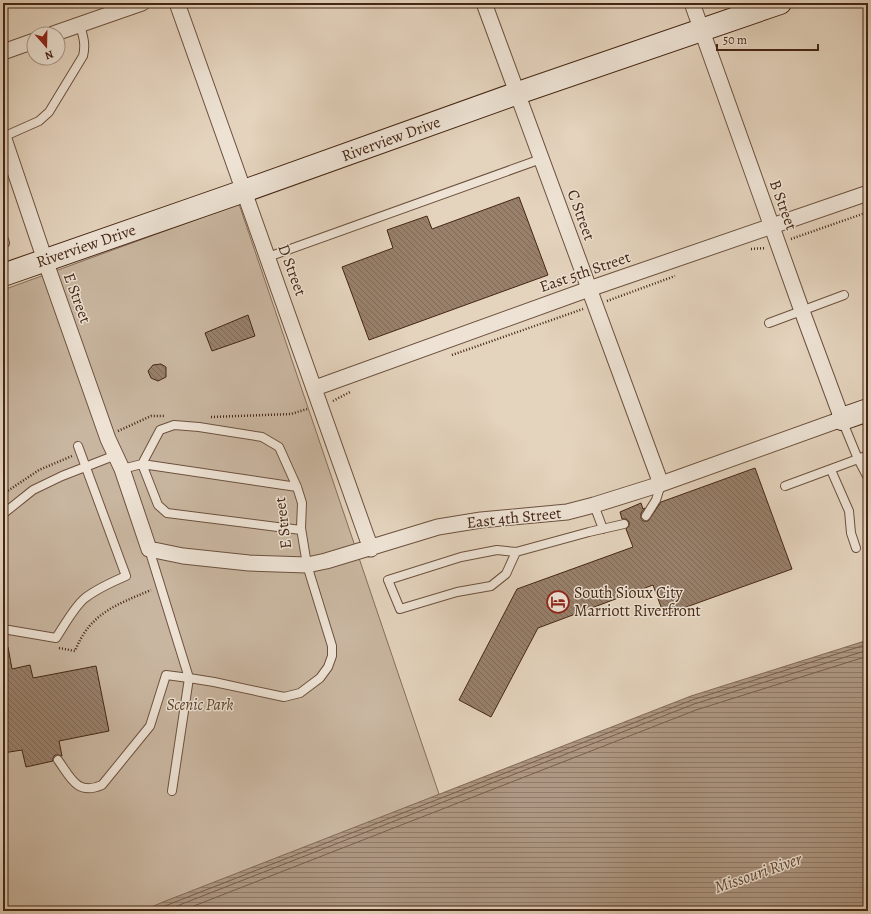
<svg xmlns="http://www.w3.org/2000/svg" width="871" height="914" viewBox="0 0 871 914" font-family="Alegreya,serif">
	<style>
		.green { fill: #c9b6a0; stroke: #876e5a }
		.water { fill: url(#water-rules); stroke: #846a56 }
		.lines { fill: none; stroke-linecap: round; stroke-linejoin: round }
		.shore { stroke: #7a5f4b; stroke-width: 1 }
		.building { fill: url(#building-back-hatch); stroke: #452613 }
		.lane-casing { stroke: #6d513e; stroke-width: 10 }
		.street-casing { stroke: #6d513e; stroke-width: 17 }
		.secondary-casing { stroke: #452613; stroke-width: 24 }
		.path { stroke: #452613; stroke-width: 2.5; stroke-dasharray: 1 2; stroke-linecap: butt }
		.lane { stroke: #ede2d4; stroke-width: 8 }
		.street { stroke: #ede2d4; stroke-width: 15 }
		.secondary { stroke: #ede2d4; stroke-width: 22 }
		.labels { text-anchor: middle; dominant-baseline: central; stroke-width: 3; stroke-linejoin: round; paint-order: stroke }
		.street-label { font-size: 16px; fill: #452613; stroke: #ede2d4 }
		.poi-label { font-size: 16px; fill: #452613; stroke: #ede2d4; text-anchor: start }
		.park-label { font-size: 16px; font-style: italic; fill: #5f432f; stroke: #ede2d4 }
		.water-label { font-size: 17px; font-style: italic; fill: #644835; stroke: #ede2d4 }
	</style>
	<defs>
		<pattern id="water-rules" width="6" height="5" patternUnits="userSpaceOnUse"><rect width="6" height="5" fill="#ae9883"/><path d="M0 2.5h6" fill="none" stroke="#8f7c6a"/></pattern>
		<pattern id="building-back-hatch" width="6" height="6" patternUnits="userSpaceOnUse"><rect width="6" height="6" fill="#98806b"/><path d="M-1 5l2 2M0 0l6 6M5-1l2 2" fill="none" stroke="#7e6957"/></pattern>
	</defs>
	<rect width="100%" height="100%" fill="#e4d3bd"/>
	<filter id="stains"><feTurbulence type="fractalNoise" baseFrequency=".005" numOctaves="4"/><feColorMatrix values="0 0 0 0 .2 0 0 0 0 .09 0 0 0 0 .02 0 0 0 .5 -.17"/></filter>
	<radialGradient id="worn" r=".72"><stop offset=".6" stop-color="#630" stop-opacity="0"/><stop offset="1" stop-color="#630" stop-opacity=".3"/></radialGradient>
	<!-- green -->
	<path class="green" d="M239 204 439 794 242 911H3V290Z"/>
	<!-- water -->
	<path class="water" d="M868 640V911H142L163 902 691 696Z"/>
	<g class="lines">
		<!-- shore -->
		<path class="shore" d="M152 911 692 700 868 644
			M164 911 694 704 868 650
			M181 911 696 710 868 656"/>
	</g>
	<!-- building -->
	<path class="building" d="M519 197 548 275 369 340 342 267 393 248 387 230 427 216 432 229Z
		M248 315 255 336 212 351 205 333Z
		M161 364 166 367V377L158 381 151 378 148 371 153 365Z
		M755 468 792 569 664 615 653 585 538 628 491 717 459 700 517 589 633 547 626 529 629 526V522L626 519H622L620 512 641 503 643 509 645 508 641 513V518L643 521H648L661 502Z
		M8 647 12 669 30 665 33 678 96 666 109 731 59 741 62 756 58 755H55L53 758V761L26 767 22 750 3 753V648Z"/>
	<g class="lines">
		<!-- lane casing -->
		<g class="lane-casing">
			<path id="lane" d="M3 137 39 121 49 112 83 56C86 44 83 36 80 25
				M3 237 5 243 3 244
				M268 257 541 159
				M769 323 844 295
				M868 455 858 459 868 478
				M142 464 158 505 167 513 301 530
				M142 464 297 487
				M122 469 142 464 160 430 174 425 199 427 262 437 279 447 297 487 302 503 301 528 307 565 332 646V656L328 667 320 678 300 693 284 697 214 682 189 678 149 549
				M831 470 849 511 851 533 856 548
				M785 486 858 459 842 420
				M594 505 603 529
				M3 514 33 490 62 476 116 455
				M646 516 656 500 661 484
				M516 552 506 574 491 586 457 592 400 609 388 580 461 557 497 550 516 552 589 532 624 524
				M3 629 56 638C64 626 74 607 85 598 98 588 112 582 126 576L78 446
				M58 760C71 778 77 796 102 785L150 726 166 675 189 678 172 791"/>
		</g>
		<!-- street casing -->
		<g class="street-casing">
			<path id="street" d="M177 3 371 549
				M484 3 661 484
				M53 34 142 3
				M3 52 34 41
				M3 136 45 260 108 439 122 469 149 549 183 556 249 563 307 565 326 561 438 527 481 520 567 512 594 505 661 484 842 419 802 311 692 3
				M315 388 589 289 868 193"/>
		</g>
		<!-- secondary casing -->
		<g class="secondary-casing">
			<path id="secondary" d="M3 275 244 191 518 93 780 3
				M842 419 868 410"/>
		</g>
		<!-- path -->
		<path class="path" d="M791 239 868 212
			M751 249 766 248
			M607 301 675 276
			M452 355 583 309
			M333 401 350 392
			M211 417 291 414 307 409
			M118 431 151 416H164
			M3 494 39 470 72 456
			M59 648 75 651C90 613 116 605 151 590"/>
		<!-- lane -->
		<use href="#lane" class="lane"/>
		<!-- street -->
		<use href="#street" class="street"/>
		<!-- secondary -->
		<use href="#secondary" class="secondary"/>
	</g>
	<!-- icons -->
	<defs>
		<g id="hotel-ring" transform="scale(1.15)"><circle r="9.5" fill="#ede2d4" stroke="#8f2418" stroke-width="1.5"/><path d="M-6-4.5h1.5V1H6V5H4.5V3h-9V5H-6ZM-4 0a1.8 1.8 0 1 1 3.6 0ZM.5 0V-2.5h3Q6-2.5 6 0Z" fill="#8f2418"/></g>
	</defs>
	<g fill-rule="evenodd">
		<use href="#hotel-ring" x="558" y="602"/>
	</g>
	<g class="labels">
		<!-- street labels -->
		<g class="street-label">
			<text transform="translate(391 139) rotate(-20)">Riverview Drive</text>
			<text transform="translate(783 205) rotate(70)">B Street</text>
			<text transform="translate(581 215) rotate(70)">C Street</text>
			<text transform="translate(86 246) rotate(-19)">Riverview Drive</text>
			<text transform="translate(292 270) rotate(70)">D Street</text>
			<text transform="translate(585 272) rotate(-19)">East 5th Street</text>
			<text transform="translate(77 298) rotate(70)">E Street</text>
			<text transform="translate(514 518) rotate(-6)">East 4th Street</text>
			<text transform="translate(283 523) rotate(-97)">E Street</text>
		</g>
		<!-- poi labels -->
		<g class="poi-label">
			<text x="574" y="593">South Sioux City<tspan x="574" dy="18">Marriott Riverfront</tspan></text>
		</g>
		<!-- park labels -->
		<g class="park-label">
			<text x="200" y="705">Scenic Park</text>
		</g>
		<!-- water labels -->
		<g class="water-label">
			<text transform="translate(758 873) rotate(-19)">Missouri River</text>
		</g>
	</g>
	<!-- margin -->
	<rect width="871" height="914" fill="none" stroke="#e4d3bd" stroke-width="16"/>
	<rect x="4" y="4" width="863" height="906" fill="none" stroke="#452613" stroke-width="2"/>
	<rect x="8" y="8" width="855" height="898" fill="none" stroke="#452613"/>
	<!-- north arrow -->
	<g transform="translate(46 46) rotate(160)"><circle r="19" fill="#ede2d4" stroke="#aa9787"/>
	<path d="M0-3L7 15L0 10L-7 15Z" fill="#8f2418"/>
	<text y="-6" font-size="11" font-weight="bold" text-anchor="middle" fill="#452613">N</text>
	</g>
	<!-- scale -->
	<path d="M717 44v6h101v-6" fill="none" stroke="#452613" stroke-width="2"/>
	<text x="723" y="44" font-size="12" fill="#452613" stroke="#ede2d4" stroke-width="3" paint-order="stroke">50 m</text>
	<rect width="100%" height="100%" filter="url(#stains)"/>
	<rect width="100%" height="100%" fill="url(#worn)"/>
</svg>
